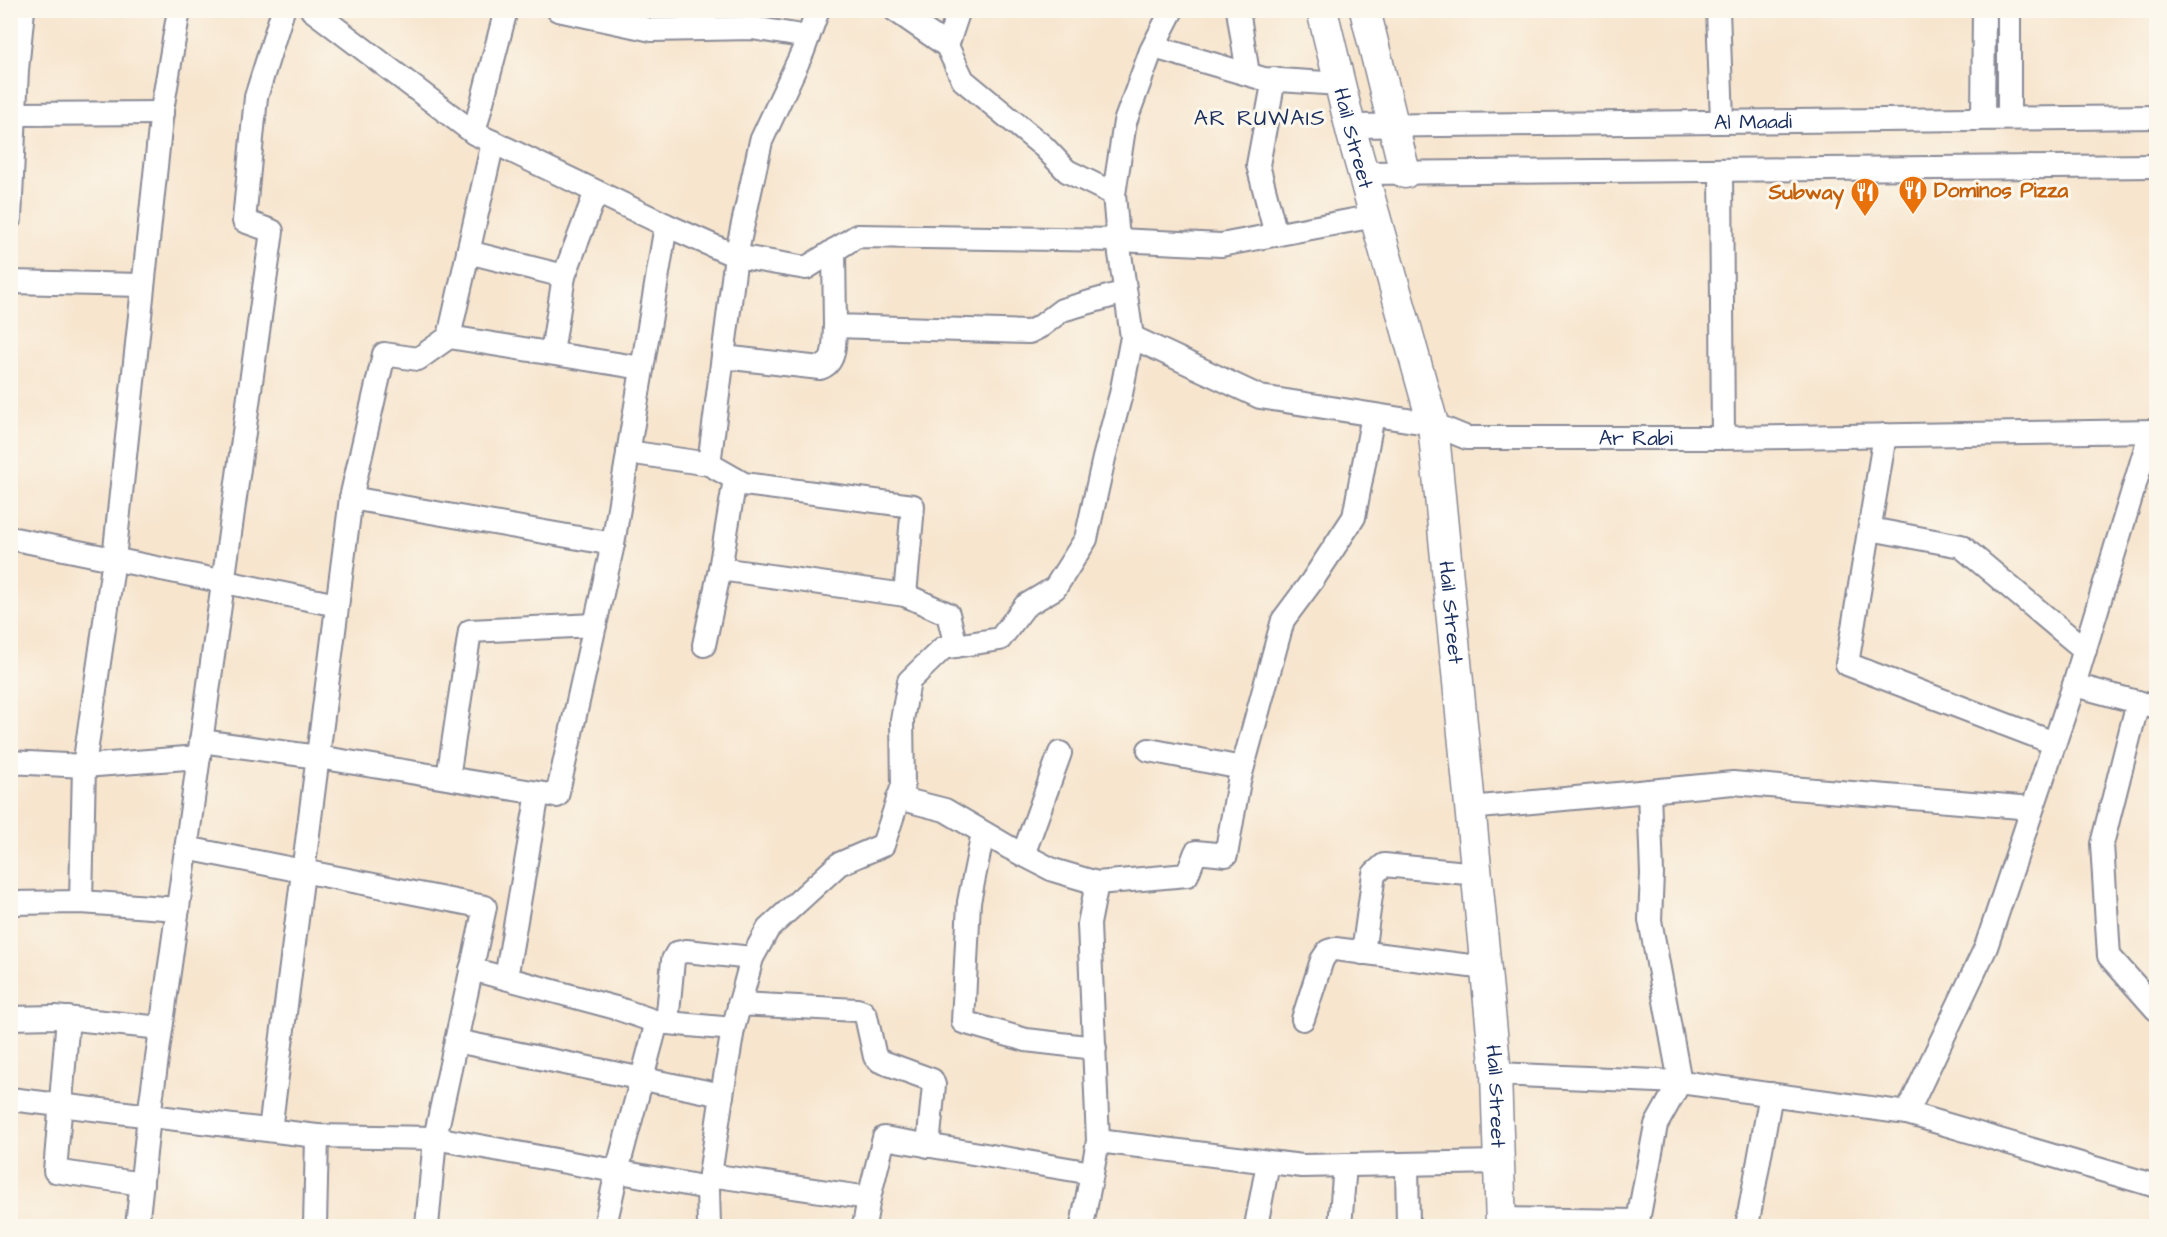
<svg xmlns="http://www.w3.org/2000/svg" width="2167" height="1237" viewBox="0 0 2167 1237" font-family="'Architects Daughter',sans-serif">
	<style>
		.lines { fill: none; stroke-linecap: round; stroke-linejoin: round }
		.minor-casing { stroke: #898a96; stroke-width: 26 }
		.major-casing { stroke: #898a96; stroke-width: 33 }
		.minor { stroke: #fff; stroke-width: 22 }
		.major { stroke: #fff; stroke-width: 30 }
		.labels { text-anchor: middle; dominant-baseline: central; stroke-width: 6; stroke-linejoin: round; paint-order: stroke }
		.street-label { font-size: 21px; fill: #1b2f5e; stroke: #fbf7ec }
		.food-label { font-size: 21px; font-weight: bold; fill: #c56008; stroke: #fbf7ec; text-anchor: start }
		.neighbourhood-label { font-size: 22px; letter-spacing: 1.5px; fill: #1b2f5e; stroke: #fbf7ec }
	</style>
	<rect width="100%" height="100%" fill="#fbf7ec"/>
	<filter id="ink" filterUnits="userSpaceOnUse"><feTurbulence type="fractalNoise" baseFrequency=".0167" numOctaves="2"/><feDisplacementMap in="SourceGraphic" scale="12" xChannelSelector="R" yChannelSelector="G"/><feConvolveMatrix kernelMatrix="1 2 1 2 8 2 1 2 1" color-interpolation-filters="sRGB"/></filter>
	<filter id="wash" filterUnits="userSpaceOnUse"><feTurbulence type="fractalNoise" baseFrequency=".008" numOctaves="4" result="noise"/><feDisplacementMap in="SourceGraphic" scale="24" xChannelSelector="R" yChannelSelector="G"/><feGaussianBlur stdDeviation="1.35" result="paint"/><feColorMatrix in="noise" values="0 0 0 0 0 0 0 0 0 0 0 0 0 0 0 0 0 1.4 0 .05"/><feComposite in="paint" operator="in"/></filter>
	<g filter="url(#wash)">
		<rect width="100%" height="100%" fill="#f7e5ce"/>
	</g>
	<g filter="url(#ink)">
		<g class="lines">
			<!-- minor casing -->
			<g class="minor-casing">
				<g id="minor">
					<path d="M312 10 474 133 666 225 736 256 806 268 857 236 1118 240 1221 245 1375 216"/>
					<path d="M558 10 652 30 752 28 808 37"/>
					<path d="M895 10 947 46 963 80 1044 147 1067 171 1114 194"/>
					<path d="M1238 10 1248 74"/>
					<path d="M1718 10 1722 121"/>
					<path d="M947 46 959 10"/>
					<path d="M1154 47 1264 79 1340 84"/>
					<path d="M1274 79 1258 165 1276 235"/>
					<path d="M15 114 162 113"/>
					<path d="M1983 118 1984 10"/>
					<path d="M2009 118V10"/>
					<path id="s1" d="M1351 126 2156 117"/>
					<path d="M474 133 506 10"/>
					<path d="M1721 170 1723 438"/>
					<path d="M1363 173 2156 166"/>
					<path d="M10 218 17 70 23 10"/>
					<path d="M834 250 835 326 1029 332 1041 326 1062 310 1125 292"/>
					<path d="M468 252 564 276"/>
					<path d="M10 282 142 285"/>
					<path d="M449 337 642 368"/>
					<path id="s2" d="M1132 337 1260 397 1433 424 1467 438H1723L2156 431"/>
					<path d="M552 353 564 276 596 192"/>
					<path d="M723 357 820 368C837 363 834 340 835 326"/>
					<path d="M1885 435 1847 664 2054 743"/>
					<path d="M628 452 709 464 736 256 761 141 803 51 818 10"/>
					<path d="M709 464 744 484 913 506 905 595"/>
					<path d="M351 498 384 354 418 359 449 337 493 142"/>
					<path d="M1870 529 1961 546 2085 650"/>
					<path d="M10 538 337 605"/>
					<path d="M720 569 905 595 948 614 956 646"/>
					<path d="M704 645 720 569 735 479"/>
					<path d="M2074 685 2156 707"/>
					<path d="M2138 702 2102 844 2109 956 2156 1009"/>
					<path d="M201 741 318 757 557 796 613 544"/>
					<path d="M1149 750 1242 768"/>
					<path d="M10 762 84 766 199 757"/>
					<path d="M448 778 470 631 595 625"/>
					<path d="M898 798 945 810 1010 848 1053 870 1097 883 1187 875 1196 852 1226 855 1239 781 1283 620 1312 581 1354 517 1373 415"/>
					<path d="M1470 808 1733 783 2032 808"/>
					<path d="M983 833 969 902 963 1022 1026 1040 1095 1048"/>
					<path d="M186 848 485 907 435 1138 427 1226"/>
					<path d="M1023 855 1060 753"/>
					<path d="M81 902 84 766 114 559 162 110 179 10"/>
					<path d="M10 903 81 902 178 909"/>
					<path d="M1363 953 1374 874 1384 865 1477 874"/>
					<path d="M471 969 616 1008 657 1022 733 1029"/>
					<path d="M506 978 538 793"/>
					<path d="M739 1004 857 1010 863 1012 866 1016 875 1057 880 1061 932 1080 934 1085 928 1146"/>
					<path d="M10 1018 55 1017 161 1028"/>
					<path d="M68 1018 55 1171 142 1184"/>
					<path d="M1303 1019 1322 960 1328 951 1335 949 1486 968"/>
					<path d="M667 1023 673 960 677 953 686 951 752 958"/>
					<path d="M456 1041 722 1095"/>
					<path d="M1496 1074 1680 1082 1907 1113 2156 1186"/>
					<path d="M10 1099 317 1136 435 1138 708 1188"/>
					<path d="M1907 1113 1986 947 2074 685 2151 431"/>
					<path d="M270 1130 351 498 613 544 666 225"/>
					<path d="M1098 1141 1302 1166 1499 1162"/>
					<path d="M1407 1164 1408 1226"/>
					<path d="M710 1175 869 1198"/>
					<path d="M1501 1219 1637 1221"/>
					<path d="M137 1226 149 1116 272 231 244 221 256 97 283 10"/>
					<path d="M315 1226 317 1136"/>
					<path d="M605 1226 617 1171 657 1022"/>
					<path d="M709 1226 708 1188 722 1095 733 1029 752 958 768 929 839 864 883 845 903 785 902 720 909 681 943 648 1000 639 1025 606 1055 588 1086 539 1104 458 1121 394 1132 337 1118 240 1114 194 1125 122 1151 51 1172 10"/>
					<path d="M864 1226 869 1198 884 1138 1092 1173"/>
					<path d="M1082 1226 1098 1141 1089 924 1097 883"/>
					<path d="M1256 1226 1268 1163"/>
					<path d="M1340 1226 1345 1165"/>
					<path d="M1637 1226 1656 1125 1680 1082 1650 920 1652 874 1649 791"/>
					<path d="M1747 1226 1771 1094"/>
				</g>
			</g>
			<!-- major casing -->
			<g class="major-casing">
				<g id="major">
					<path id="s3" d="M1322 10 1352 134 1433 424 1496 1074 1501 1226"/>
					<path d="M1365 10 1405 173"/>
				</g>
			</g>
			<!-- minor -->
			<use href="#minor" class="minor"/>
			<!-- major -->
			<use href="#major" class="major"/>
		</g>
	</g>
	<!-- icons -->
	<defs>
		<g id="restaurant-pin" transform="scale(1.5)"><path d="M0 17L-7.5 6A9.5 9.5 0 1 1 7.5 6Z" fill="#e8710a" stroke="#fbf7ec"/><path d="M-5-6h1v4h1v-4h1v4h1v-4h1v5L-1.5 .5V6h-2V.5L-5-1ZM5-6V6H3V1.5H1.5Q1.5-4 5-6Z" fill="#fff"/></g>
	</defs>
	<g fill-rule="evenodd">
		<use href="#restaurant-pin" x="1913" y="190"/>
		<use href="#restaurant-pin" x="1865" y="192"/>
	</g>
	<g class="labels">
		<!-- street labels -->
		<g class="street-label">
			<text stroke="none"><textPath href="#s1" startOffset="402">Al Maadi</textPath></text>
			<text stroke="none"><textPath href="#s3" startOffset="132">Hail Street</textPath></text>
			<text stroke="none"><textPath href="#s2" startOffset="522">Ar Rabi</textPath></text>
			<text stroke="none"><textPath href="#s3" startOffset="618">Hail Street</textPath></text>
			<text stroke="none"><textPath href="#s3" startOffset="1104">Hail Street</textPath></text>
		</g>
		<!-- food labels -->
		<g class="food-label">
			<text x="1934" y="190">Dominos Pizza</text>
			<text x="1844" y="192" text-anchor="end">Subway</text>
		</g>
		<!-- neighbourhood labels -->
		<g class="neighbourhood-label">
			<text x="1260" y="118">AR RUWAIS</text>
		</g>
	</g>
	<!-- margin -->
	<rect width="2167" height="1237" fill="none" stroke="#fbf7ec" stroke-width="36"/>
</svg>
